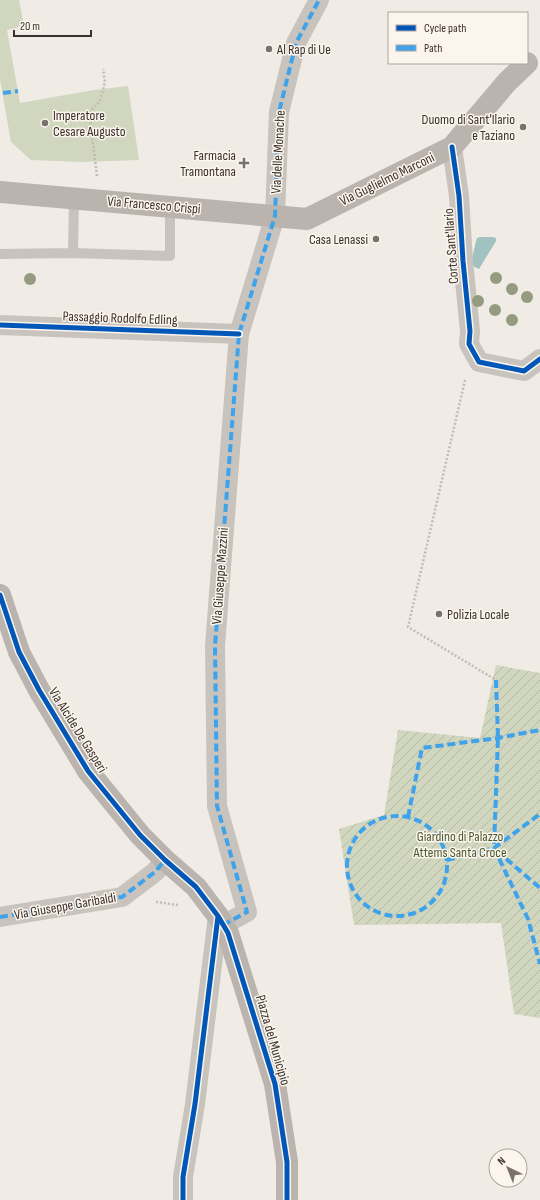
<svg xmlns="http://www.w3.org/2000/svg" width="540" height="1200" viewBox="0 0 540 1200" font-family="'Sofia Sans Condensed',sans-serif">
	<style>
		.grass { fill: #d1d6bf }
		.garden { fill: url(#garden-furrows) }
		.water { fill: #a1c2c1 }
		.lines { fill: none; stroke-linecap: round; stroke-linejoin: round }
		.path { stroke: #c2bbb6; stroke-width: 2.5; stroke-dasharray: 2 2; stroke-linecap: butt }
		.lane { stroke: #c9c3be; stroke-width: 10 }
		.street { stroke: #c9c3be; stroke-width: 20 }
		.secondary { stroke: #bab3ae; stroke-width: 22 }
		.quiet { stroke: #3fa3eb; stroke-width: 4; stroke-dasharray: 8 4; stroke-linecap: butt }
		.cycleway-casing { stroke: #fbf5ee; stroke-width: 8 }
		.cycleway { stroke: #0057b8; stroke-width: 5 }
		.tree { fill: #959b80 }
		.poi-dot { fill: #7a716c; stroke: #fbf5ee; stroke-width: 1.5 }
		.labels { text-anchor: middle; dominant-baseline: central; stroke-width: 3; stroke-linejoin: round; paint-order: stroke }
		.poi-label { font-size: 14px; fill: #3b302b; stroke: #fbf5ee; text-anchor: start }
		.street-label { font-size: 14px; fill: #3b302b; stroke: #fbf5ee }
		.park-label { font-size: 14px; fill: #4a5a2e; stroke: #fbf5ee }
	</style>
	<defs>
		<pattern id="garden-furrows" width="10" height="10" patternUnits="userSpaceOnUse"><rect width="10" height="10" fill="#d1d6bf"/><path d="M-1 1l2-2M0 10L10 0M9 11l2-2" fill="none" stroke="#b4b8a4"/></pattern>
	</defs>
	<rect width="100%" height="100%" fill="#f0ebe5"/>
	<!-- grass -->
	<path class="grass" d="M0 0H19L24 26 7 30 20 103 94 90 128 86 139 160 83 162 31 160 11 142 0 79Z"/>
	<!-- garden -->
	<path class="garden" d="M496 665 540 673V1018L514 1014 501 923 354 925 339 829 384 815 398 730 480 738Z"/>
	<!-- water -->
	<path class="water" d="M480 237H493L496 238V241L479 269 473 266 471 263 476 241 477 238Z"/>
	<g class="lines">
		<!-- path -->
		<path class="path" d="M97 176 89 113 100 101 105 82 103 69
			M465 380 408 627 496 680
			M156 902 178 905"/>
		<!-- lane -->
		<path class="lane" d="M74 199 73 253 170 256V207
			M0 254 73 253"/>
		<!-- street -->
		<path class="street" d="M452 147 459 196 463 261 470 331 469 344 479 362 524 371 540 359
			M0 325 239 334
			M0 917 122 897 155 872 165 860
			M223 925 247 912 217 806 215 646 239 334 275 216 279 112 296 43 319 0
			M183 1200V1177L195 1104 218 916"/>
		<!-- secondary -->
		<path class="secondary" d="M0 192 307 219 452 147 507 82 527 63
			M0 595 19 652 39 690 88 771 140 835 165 860 196 887 218 916 228 933 275 1084 287 1162V1200"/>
		<!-- quiet -->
		<path class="quiet" d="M3 93 18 91
			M496 680 498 738 494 848 528 919 540 964
			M347 866a50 50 0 1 1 100 0a50 50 0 1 1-100 0Z
			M408 817 422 748 498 738 540 730
			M497 851 540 888
			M447 860 494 848 540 814
			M0 917 122 897 155 872 165 860
			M223 925 247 912 217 806 215 646 239 334 275 216 279 112 296 43 319 0"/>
		<!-- cycleway casing -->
		<g class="cycleway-casing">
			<path id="cycleway" d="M452 147 459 196 463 261 470 331 469 344 479 362 524 371 540 359
				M0 325 239 334
				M0 595 19 652 39 690 88 771 140 835 165 860 196 887 218 916 228 933 275 1084 287 1162V1200
				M183 1200V1177L195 1104 218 916"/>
		</g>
		<!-- cycleway -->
		<use href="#cycleway" class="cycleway"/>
	</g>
	<!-- trees -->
	<g class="tree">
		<circle cx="496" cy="278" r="6"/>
		<circle cx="30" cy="279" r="6"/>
		<circle cx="512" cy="289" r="6"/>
		<circle cx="527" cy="297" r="6"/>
		<circle cx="478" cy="301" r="6"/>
		<circle cx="495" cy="310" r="6"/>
		<circle cx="512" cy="320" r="6"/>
	</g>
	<!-- markers -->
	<g class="poi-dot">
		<circle cx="269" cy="49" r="4"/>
		<circle cx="45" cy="123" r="4"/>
		<circle cx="523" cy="127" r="4"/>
		<path d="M242 157h4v4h4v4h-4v4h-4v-4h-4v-4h4z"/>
		<circle cx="376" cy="239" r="4"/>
		<circle cx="439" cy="614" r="4"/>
	</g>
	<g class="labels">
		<!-- poi labels -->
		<g class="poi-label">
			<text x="277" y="49">Al Rap di Ue</text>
			<text x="53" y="115">Imperatore<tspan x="53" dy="16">Cesare Augusto</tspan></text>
			<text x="515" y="119" text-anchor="end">Duomo di Sant'Ilario<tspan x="515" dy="16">e Taziano</tspan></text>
			<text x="236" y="155" text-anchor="end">Farmacia<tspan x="236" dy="16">Tramontana</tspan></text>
			<text x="368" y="239" text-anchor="end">Casa Lenassi</text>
			<text x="447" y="614">Polizia Locale</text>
		</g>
		<!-- street labels -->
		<g class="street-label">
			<text transform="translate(278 152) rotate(-87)">Via delle Monache</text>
			<text transform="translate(387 179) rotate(-26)">Via Guglielmo Marconi</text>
			<text transform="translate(154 205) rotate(5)">Via Francesco Crispi</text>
			<text transform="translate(451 246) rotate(-94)">Corte Sant'Ilario</text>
			<text transform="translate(120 318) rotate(2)">Passaggio Rodolfo Edling</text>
			<text transform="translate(220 576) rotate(-86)">Via Giuseppe Mazzini</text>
			<text transform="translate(78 730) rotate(58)">Via Alcide De Gasperi</text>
			<text transform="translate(65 906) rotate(-10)">Via Giuseppe Garibaldi</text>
			<text transform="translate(273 1040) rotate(74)">Piazza del Municipio</text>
		</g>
		<!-- park labels -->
		<g class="park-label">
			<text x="460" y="836">Giardino di Palazzo<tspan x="460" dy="16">Attems Santa Croce</tspan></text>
		</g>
	</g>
	<!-- legend -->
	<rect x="388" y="12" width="140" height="52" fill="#fbf5ee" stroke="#aea6a0"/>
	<rect x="396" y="25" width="20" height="6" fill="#0057b8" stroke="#aea6a0"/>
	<text x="424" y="32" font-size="12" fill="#3b302b">Cycle path</text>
	<rect x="396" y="45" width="20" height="6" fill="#3fa3eb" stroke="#aea6a0"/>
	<text x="424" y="52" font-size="12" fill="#3b302b">Path</text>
	<!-- north arrow -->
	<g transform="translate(508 1168) rotate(317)"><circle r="19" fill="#fbf5ee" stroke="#aea6a0"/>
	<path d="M0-3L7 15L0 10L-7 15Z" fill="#7a716c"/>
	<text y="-6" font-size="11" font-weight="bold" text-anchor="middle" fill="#3b302b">N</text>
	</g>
	<!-- scale -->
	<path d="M14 30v6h77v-6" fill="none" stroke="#3b302b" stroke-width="2"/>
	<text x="20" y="30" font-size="12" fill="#3b302b" stroke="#fbf5ee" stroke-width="3" paint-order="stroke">20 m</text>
</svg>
